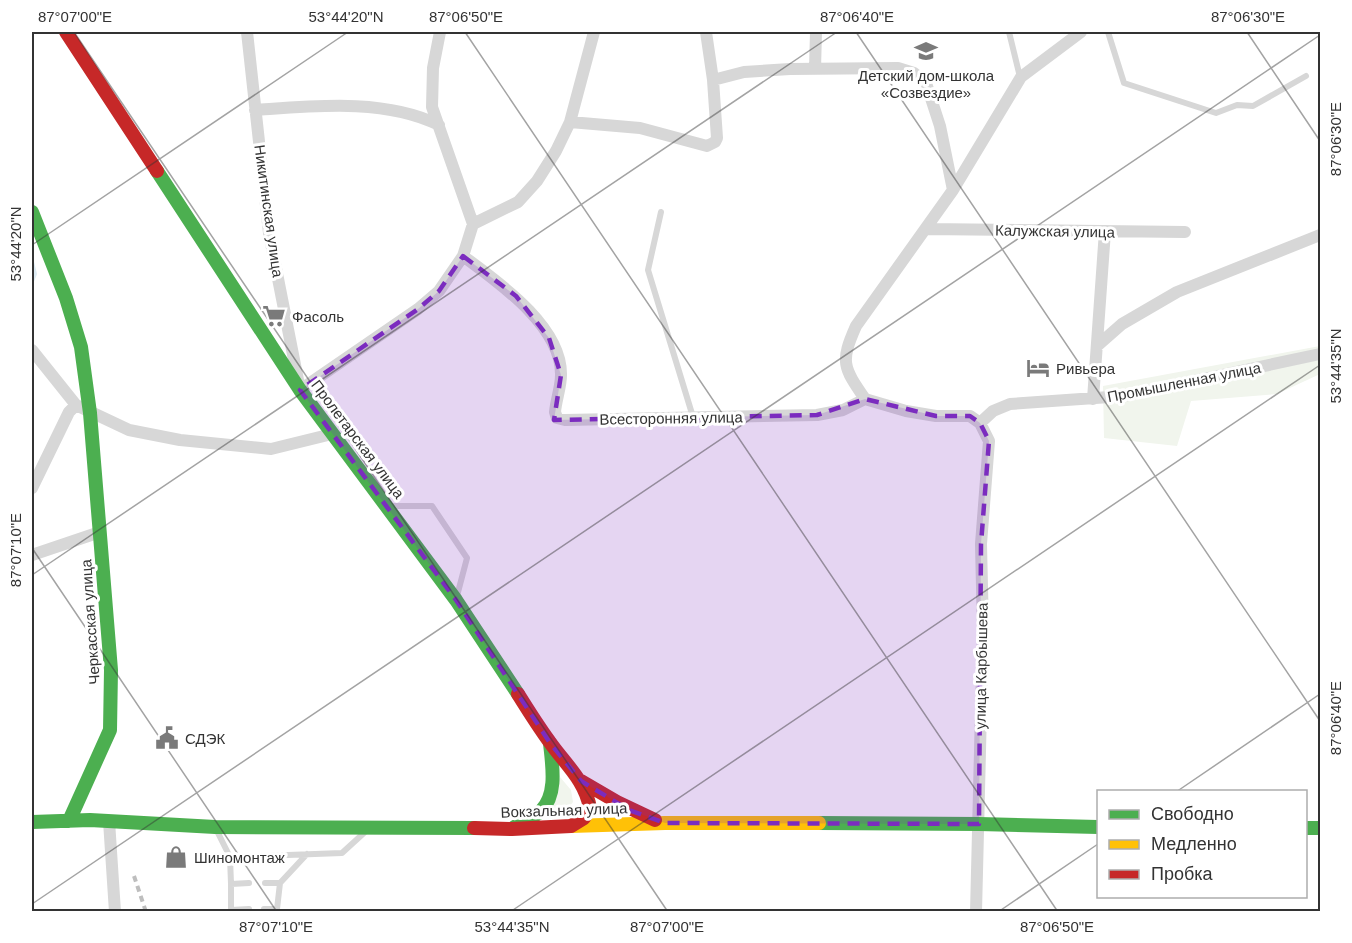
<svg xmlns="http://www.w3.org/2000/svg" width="1352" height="943" viewBox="0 0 1352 943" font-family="Arial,sans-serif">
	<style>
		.green { fill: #f1f5ed }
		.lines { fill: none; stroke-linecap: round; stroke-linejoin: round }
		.stream { stroke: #ddebf3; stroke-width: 4 }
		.lane { stroke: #d7d7d7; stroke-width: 6 }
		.street { stroke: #d7d7d7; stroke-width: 12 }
		.fast { stroke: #4caf50; stroke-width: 14 }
		.slow { stroke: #ffc107; stroke-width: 14 }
		.jam { stroke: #c62828; stroke-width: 14 }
		.rail { stroke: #bebebe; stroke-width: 4; stroke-dasharray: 6 4.5; stroke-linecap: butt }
		.marked { fill: #7b2cbf; fill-opacity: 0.2; stroke: #7b2cbf; stroke-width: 4.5; stroke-dasharray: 12 8; stroke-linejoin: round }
		.ticks { fill: none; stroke: #333; stroke-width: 1.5; stroke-opacity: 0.45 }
		.labels { text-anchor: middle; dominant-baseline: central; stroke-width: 6; stroke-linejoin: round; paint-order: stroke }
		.poi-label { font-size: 15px; fill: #333; stroke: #fff; text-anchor: start }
		.street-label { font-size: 15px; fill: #333; stroke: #fff }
		.neatline { fill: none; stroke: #333; stroke-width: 2 }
		.ticks-label { font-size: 15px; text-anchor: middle; fill: #333 }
	</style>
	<rect width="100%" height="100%" fill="#fff"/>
	<!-- green -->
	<path class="green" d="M1320 346V374L1277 394 1191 401 1177 446 1104 438 1103 386Z
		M560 777 571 790 573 802 566 811 547 814Z"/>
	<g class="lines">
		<!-- stream -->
		<path class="stream" d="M32 262 35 274 32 281"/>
		<!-- lane -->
		<path class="lane" d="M1009 32 1020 77
			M1108 32 1124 83 1216 113 1237 105 1253 106 1306 76
			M661 212 648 270 693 417
			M392 506H432L467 558 457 596
			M217 831 230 857 342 853 365 832
			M230 857 231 884 249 883
			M265 883H280L307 854
			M231 884V910L249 909
			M264 909H277L280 883"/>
		<!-- street -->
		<path class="street" d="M247 32 269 233 300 390 418 309 439 291 463 256 473 224
			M440 32 433 68 432 107 473 224
			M815 69 816 32
			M713 80 744 72 790 69 898 68 914 73 926 83 940 126 953 190
			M255 110C313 106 385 98 439 125
			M570 122 640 128 707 146 715 142 717 138 713 80 706 32
			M473 224 518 202 537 181 556 151 570 122 594 32
			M926 229 1185 232
			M463 256C498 282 562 326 561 375 561 387 556 400 555 412L557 418 565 420 817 415 843 410 865 399 906 411 936 416H970L980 423 989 441 981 544 983 630 976 912
			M1097 346 1122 324 1177 292 1320 235
			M32 350 76 405 129 430 180 440 271 449 332 434
			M865 399C843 367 840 362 856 326L953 190 1021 77 1081 32
			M1093 399 1105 231
			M980 423 993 411 1010 404 1124 396 1320 354
			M32 488 69 412 76 405
			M32 555 100 532
			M109 821 115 912"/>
		<!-- fast -->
		<path class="fast" d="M157 171 300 390 456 600 518 694
			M32 212 66 298 81 347 90 413 111 670 110 730 69 821
			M32 822 90 820 215 827 474 828
			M819 823 979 824 1098 827
			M513 828C522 822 533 818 541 811 558 794 552 764 550 743
			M1306 828H1320"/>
		<!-- slow -->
		<path class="slow" d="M571 826 665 823H819"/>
		<!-- jam -->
		<path class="jam" d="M66 32 157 171
			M581 781 617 802 655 820
			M474 828 512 829 571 826 584 818 590 808C585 780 565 764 549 741 538 726 528 710 518 694"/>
		<!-- rail -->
		<path class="rail" d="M134 876 146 912"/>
	</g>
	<!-- marked area -->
	<path class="marked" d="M463 256 516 296 549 338 561 375 554 420 817 415 865 399 936 416H970L980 423 989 441 981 544 979 824 665 823 629 810 581 781 550 743 456 600 300 390 418 309 439 291Z"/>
	<!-- ticks -->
	<path class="ticks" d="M74 32 668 912M465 32 1058 912M856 32 1320 721M1247 32 1320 141M32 245 348 32M32 548 277 912M32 575 837 32M1176 792 1320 694M32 904 1320 35M510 912 1320 365M998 912 1098 844"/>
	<!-- icons -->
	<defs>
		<g id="school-bare" transform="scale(1.8)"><path d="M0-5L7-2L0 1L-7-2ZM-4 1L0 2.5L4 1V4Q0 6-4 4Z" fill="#7a7a7a" stroke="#fff" stroke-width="2.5" paint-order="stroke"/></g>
		<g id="supermarket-bare" transform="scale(1.8)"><path d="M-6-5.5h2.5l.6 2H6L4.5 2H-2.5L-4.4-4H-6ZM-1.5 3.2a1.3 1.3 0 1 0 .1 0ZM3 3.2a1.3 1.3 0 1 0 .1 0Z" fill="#7a7a7a" stroke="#fff" stroke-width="2.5" paint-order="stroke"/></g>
		<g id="hotel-bare" transform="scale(1.8)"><path d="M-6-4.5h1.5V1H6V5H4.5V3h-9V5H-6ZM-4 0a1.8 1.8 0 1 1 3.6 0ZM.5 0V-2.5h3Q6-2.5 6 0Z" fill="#7a7a7a" stroke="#fff" stroke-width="2.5" paint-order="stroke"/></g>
		<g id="civic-bare" transform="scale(1.8)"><path d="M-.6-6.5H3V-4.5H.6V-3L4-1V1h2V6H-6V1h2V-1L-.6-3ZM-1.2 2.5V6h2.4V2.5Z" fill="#7a7a7a" stroke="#fff" stroke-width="2.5" paint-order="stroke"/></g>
		<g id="shop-bare" transform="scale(1.8)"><path d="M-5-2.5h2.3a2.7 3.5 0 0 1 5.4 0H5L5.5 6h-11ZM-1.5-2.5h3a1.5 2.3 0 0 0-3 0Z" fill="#7a7a7a" stroke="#fff" stroke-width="2.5" paint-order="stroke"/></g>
	</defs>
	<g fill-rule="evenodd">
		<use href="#school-bare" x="926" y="51"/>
		<use href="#supermarket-bare" x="274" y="316"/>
		<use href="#hotel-bare" x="1038" y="368"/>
		<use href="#civic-bare" x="167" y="738"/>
		<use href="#shop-bare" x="176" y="857"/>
	</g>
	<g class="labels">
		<!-- poi labels -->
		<g class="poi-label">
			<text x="926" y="75" text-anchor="middle">Детский дом-школа<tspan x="926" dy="17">«Созвездие»</tspan></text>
			<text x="292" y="316">Фасоль</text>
			<text x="1056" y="368">Ривьера</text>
			<text x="185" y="738">СДЭК</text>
			<text x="194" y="857">Шиномонтаж</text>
		</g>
		<!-- street labels -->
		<g class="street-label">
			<text transform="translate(269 211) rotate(82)">Никитинская улица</text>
			<text transform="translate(1055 231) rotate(1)">Калужская улица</text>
			<text transform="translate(1184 382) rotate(-11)">Промышленная улица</text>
			<text transform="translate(671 418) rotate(-1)">Всесторонняя улица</text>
			<text transform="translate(358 439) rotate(53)">Пролетарская улица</text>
			<text transform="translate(90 622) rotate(-94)">Черкасская улица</text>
			<text transform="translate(981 666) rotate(-89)">улица Карбышева</text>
			<text transform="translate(564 810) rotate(-2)">Вокзальная улица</text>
		</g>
	</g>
	<!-- border -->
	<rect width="1352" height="943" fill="none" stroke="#ffffff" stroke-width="66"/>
	<!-- legend -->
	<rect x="1097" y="790" width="210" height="108" fill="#ffffff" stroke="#adadad" stroke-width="1.5"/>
	<rect x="1109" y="810" width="30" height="9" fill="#4caf50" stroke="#adadad" stroke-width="1.5"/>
	<text x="1151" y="820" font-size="18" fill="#333333">Свободно</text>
	<rect x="1109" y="840" width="30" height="9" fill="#ffc107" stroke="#adadad" stroke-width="1.5"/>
	<text x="1151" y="850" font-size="18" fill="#333333">Медленно</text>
	<rect x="1109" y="870" width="30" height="9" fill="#c62828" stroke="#adadad" stroke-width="1.5"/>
	<text x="1151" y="880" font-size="18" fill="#333333">Пробка</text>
	<rect x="33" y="33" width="1286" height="877" class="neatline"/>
	<g class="ticks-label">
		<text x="75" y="22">87°07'00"E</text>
		<text x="346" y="22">53°44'20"N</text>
		<text x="466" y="22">87°06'50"E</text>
		<text x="857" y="22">87°06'40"E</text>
		<text x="1248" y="22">87°06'30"E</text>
		<text transform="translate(1336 139) rotate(-90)" y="5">87°06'30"E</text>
		<text transform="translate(16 244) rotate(-90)" y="5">53°44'20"N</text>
		<text transform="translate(1336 366) rotate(-90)" y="5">53°44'35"N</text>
		<text transform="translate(16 550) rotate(-90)" y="5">87°07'10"E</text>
		<text transform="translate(1336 718) rotate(-90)" y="5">87°06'40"E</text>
		<text x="276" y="932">87°07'10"E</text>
		<text x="512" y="932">53°44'35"N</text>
		<text x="667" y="932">87°07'00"E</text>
		<text x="1057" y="932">87°06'50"E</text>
	</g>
</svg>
